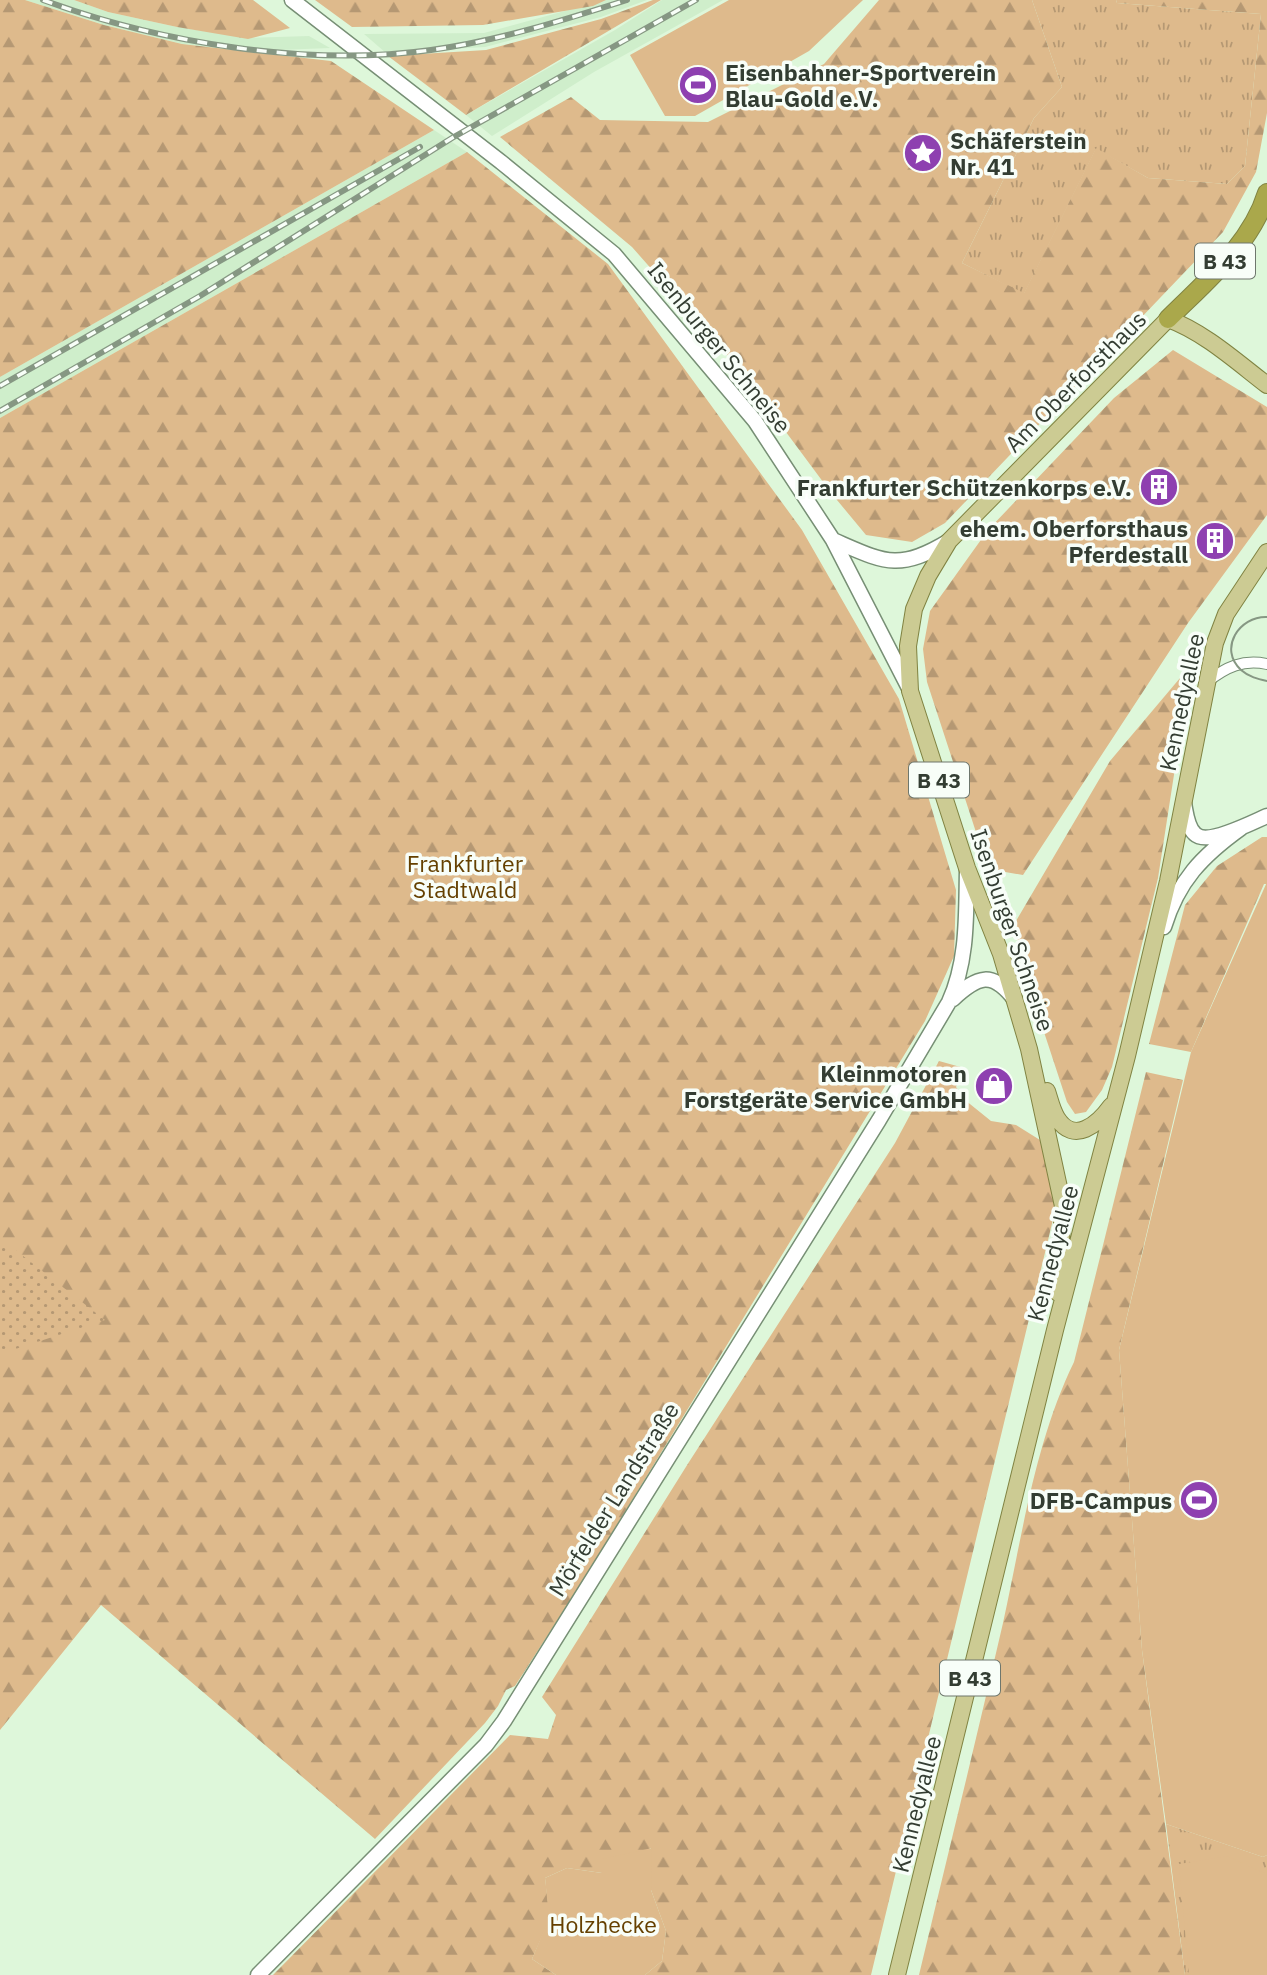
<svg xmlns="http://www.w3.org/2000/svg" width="1267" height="1975" viewBox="0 0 1267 1975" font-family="'IBM Plex Sans',sans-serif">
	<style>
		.built { fill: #cfeecb }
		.grass { fill: url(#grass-tufts) }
		.forest { fill: url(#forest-firs) }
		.park { fill: #deba8c }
		.garden { fill: url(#garden-dots) }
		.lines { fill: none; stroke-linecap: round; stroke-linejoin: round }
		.street-casing { stroke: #778f75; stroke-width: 12 }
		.secondary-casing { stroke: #778f75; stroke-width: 17 }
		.primary-casing { stroke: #808342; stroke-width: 18 }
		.highway-casing { stroke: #808342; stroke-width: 20 }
		.street { stroke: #fff; stroke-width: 10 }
		.secondary { stroke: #fff; stroke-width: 14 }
		.primary { stroke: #cccb93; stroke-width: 16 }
		.highway { stroke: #aaa84b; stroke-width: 18 }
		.tram { stroke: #869783; stroke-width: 2 }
		.rail-casing { stroke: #869783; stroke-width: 6 }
		.rail { stroke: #f8fef8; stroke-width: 3.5; stroke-dasharray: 10; stroke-linecap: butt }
		.labels { text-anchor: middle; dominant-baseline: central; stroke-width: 7; stroke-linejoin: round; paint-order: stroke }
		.shield { fill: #f8fef8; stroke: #6e776d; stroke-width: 2 }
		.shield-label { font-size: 21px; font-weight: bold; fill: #333d32 }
		.poi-label { font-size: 23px; font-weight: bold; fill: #333d32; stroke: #f8fef8; text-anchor: end }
		.street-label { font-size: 23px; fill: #333d32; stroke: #f8fef8 }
		.park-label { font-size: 23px; fill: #654000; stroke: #f8fef8 }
	</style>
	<defs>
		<pattern id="grass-tufts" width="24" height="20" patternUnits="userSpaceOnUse" patternTransform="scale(1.75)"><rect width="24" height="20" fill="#deba8c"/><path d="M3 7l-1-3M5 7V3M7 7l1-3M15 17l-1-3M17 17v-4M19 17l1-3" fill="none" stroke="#b59873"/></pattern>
		<pattern id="forest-firs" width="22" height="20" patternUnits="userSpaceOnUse" patternTransform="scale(1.75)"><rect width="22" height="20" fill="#deba8c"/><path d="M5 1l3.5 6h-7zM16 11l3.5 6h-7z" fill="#b59873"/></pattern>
		<pattern id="garden-dots" width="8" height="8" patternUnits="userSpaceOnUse" patternTransform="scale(1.75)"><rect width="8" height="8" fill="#deba8c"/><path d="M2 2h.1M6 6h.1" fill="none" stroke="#b59873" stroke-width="1.8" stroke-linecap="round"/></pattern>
	</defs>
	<rect width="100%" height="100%" fill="#def7da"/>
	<!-- built -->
	<path class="built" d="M25 0H74L108 12 177 27 248 38 309 36 330 48 254 51 182 44 104 25Z
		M605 0H647L601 17 485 47 386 53 364 34 484 33Z
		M662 0H723L594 72 492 136 466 115 615 30Z
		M434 130 467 152 0 418V377Z"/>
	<!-- grass -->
	<path class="grass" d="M1032 0H1116L1117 3 1261 14 1245 166 1227 184 1148 178 1096 149 1024 294 962 263 1034 118 1062 87Z
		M1166 1824 1263 1857 1267 1855V1975H1185Z"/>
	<!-- forest -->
	<path class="forest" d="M0 0H25L104 25 182 44 331 61 434 130 0 377Z
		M74 0H253L290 28 248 39 177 27 108 12Z
		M315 0H606L593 6 483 25 352 27Z
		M653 0H661L466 115 388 56 486 50 601 19Z
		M879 0H1032L1062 87 1034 118 962 263 1024 293 1096 148 1148 178 1227 184 1245 166 1261 14 1117 3 1116 0H1267V113L1256 172 1223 232 945 523 912 542 866 535 832 494 737 366 632 247 500 137 571 97 600 120 708 122 824 64Z
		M467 152 608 264 802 530 899 699 956 890 954 956 925 1021 582 1582 515 1686 506 1690 498 1706 485 1723 375 1839 101 1605 0 1730V418Z
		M1173 350 1267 407V515L1188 623 1023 875 988 869 927 682 923 649 930 611 988 530 1114 398Z
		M1191 665 1158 878 1112 1067 1102 1090 1086 1112 1075 1114 1067 1102 1019 956 1016 921 1110 761Z
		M1262 837H1267V884H1264L1191 1052 1149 1044 1185 905 1217 866Z
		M939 1061 964 1068 956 1087 965 1100 991 1121 1016 1125 1040 1140 1056 1207 871 1975H645L662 1961 666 1931 651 1890V1848L602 1873 567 1868 545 1878 550 1918 532 1959 556 1975H273L510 1735 548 1739 556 1715 542 1697 689 1462 895 1143Z
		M1146 1072 1183 1080 1119 1350 1142 1650 1185 1975H919C947 1858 976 1741 1003 1623 1022 1536 1035 1442 1074 1362Z"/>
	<!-- park -->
	<path class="park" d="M729 0H863L809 51 695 116H665L630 55Z
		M1267 882V1855L1263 1857 1166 1824 1142 1650 1119 1350 1191 1052Z
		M652 1848 651 1890 666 1931 662 1961 645 1975H556L532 1959 549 1918 545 1878 567 1868 602 1873V1859Z
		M1227 1856 1264 1873 1267 1872V1975H1189L1179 1864Z"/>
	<!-- garden -->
	<path class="garden" d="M0 1238 105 1320 0 1354Z"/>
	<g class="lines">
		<!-- street casing -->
		<g class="street-casing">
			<path id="street" d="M1207 682C1226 667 1243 659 1267 664"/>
		</g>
		<!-- secondary casing -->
		<g class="secondary-casing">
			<path id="secondary" d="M292 0 501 162 614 254 755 421 833 540 910 690
				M833 540C884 562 898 572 949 541
				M1184 803C1186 813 1187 827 1195 834 1207 846 1253 822 1267 816
				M1164 927C1178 881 1202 856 1241 828
				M953 999C978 976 992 970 1015 1000
				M258 1975 486 1745 504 1721 879 1120 949 1002C968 961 966 914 967 870"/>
		</g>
		<!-- primary casing -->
		<g class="primary-casing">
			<path id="primary" d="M1047 1091C1050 1100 1052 1110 1057 1118 1074 1145 1098 1124 1111 1106
				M1058 1293 1063 1206 1029 1049 1001 954 967 868 910 691 908 646 914 609 928 576 949 541 1168 319C1204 332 1237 362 1267 385
				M897 1975 1055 1330 1127 1056 1168 881 1215 643 1226 614 1267 552"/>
		</g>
		<!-- highway casing -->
		<g class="highway-casing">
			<path id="highway" d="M1168 319C1205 282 1251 245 1267 193"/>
		</g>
		<!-- street -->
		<use href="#street" class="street"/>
		<!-- secondary -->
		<use href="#secondary" class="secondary"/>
		<!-- primary -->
		<use href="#primary" class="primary"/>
		<!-- highway -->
		<use href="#highway" class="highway"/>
		<!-- tram -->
		<path class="tram" d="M1267 617C1239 616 1218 649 1241 670 1249 677 1258 679 1267 681"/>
		<!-- rail casing -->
		<g class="rail-casing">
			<path id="rail" d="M43 0C160 43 307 67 431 50 498 41 564 20 627 0
				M0 386 420 147
				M0 411 200 296 452 138 696 0"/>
		</g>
		<!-- rail -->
		<use href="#rail" class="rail"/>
	</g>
	<!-- icons -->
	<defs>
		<g id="stadium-disc" transform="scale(2.0125)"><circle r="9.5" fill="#8e40b0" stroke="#f8fef8"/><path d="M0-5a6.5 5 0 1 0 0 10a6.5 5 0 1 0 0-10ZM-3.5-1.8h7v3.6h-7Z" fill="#fff"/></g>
		<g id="sight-disc" transform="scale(2.0125)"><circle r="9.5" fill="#8e40b0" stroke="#f8fef8"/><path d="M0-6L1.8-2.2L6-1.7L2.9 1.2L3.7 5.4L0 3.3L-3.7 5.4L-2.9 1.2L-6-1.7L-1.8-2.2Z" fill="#fff"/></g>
		<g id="building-disc" transform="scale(2.0125)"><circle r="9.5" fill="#8e40b0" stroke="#f8fef8"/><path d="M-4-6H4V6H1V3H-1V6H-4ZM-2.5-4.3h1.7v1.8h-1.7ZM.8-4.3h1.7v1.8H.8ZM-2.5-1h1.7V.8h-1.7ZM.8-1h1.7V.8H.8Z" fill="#fff"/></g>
		<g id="shop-disc" transform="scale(2.0125)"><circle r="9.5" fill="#8e40b0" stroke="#f8fef8"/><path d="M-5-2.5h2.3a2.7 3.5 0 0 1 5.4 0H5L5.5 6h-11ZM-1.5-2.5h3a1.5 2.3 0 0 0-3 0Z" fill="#fff"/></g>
	</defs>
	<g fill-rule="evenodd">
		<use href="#stadium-disc" x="698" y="85"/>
		<use href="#sight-disc" x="923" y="153"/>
		<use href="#building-disc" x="1159" y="487"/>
		<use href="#building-disc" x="1215" y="541"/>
		<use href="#shop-disc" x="994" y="1086"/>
		<use href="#stadium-disc" x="1199" y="1500"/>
	</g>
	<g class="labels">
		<!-- shield labels -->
		<g class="shield">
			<rect x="1195" y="243.5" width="60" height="35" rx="5"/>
			<rect x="909" y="762.5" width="60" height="35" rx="5"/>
			<rect x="940" y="1660.5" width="60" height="35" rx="5"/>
		</g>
		<g class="shield-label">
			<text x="1225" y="261">B 43</text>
			<text x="939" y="780">B 43</text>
			<text x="970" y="1678">B 43</text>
		</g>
		<!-- poi labels -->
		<g class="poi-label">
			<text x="725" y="72" text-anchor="start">Eisenbahner-Sportverein<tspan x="725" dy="26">Blau-Gold e.V.</tspan></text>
			<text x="950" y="140" text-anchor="start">Schäferstein<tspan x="950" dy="26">Nr. 41</tspan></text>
			<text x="1132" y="487">Frankfurter Schützenkorps e.V.</text>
			<text x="1188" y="528">ehem. Oberforsthaus<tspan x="1188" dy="26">Pferdestall</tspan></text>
			<text x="967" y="1073">Kleinmotoren<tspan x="967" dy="26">Forstgeräte Service GmbH</tspan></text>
			<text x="1172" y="1500">DFB-Campus</text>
		</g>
		<!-- street labels -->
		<g class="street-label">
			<text transform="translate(720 347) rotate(51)">Isenburger Schneise</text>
			<text transform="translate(1075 381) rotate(-45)">Am Oberforsthaus</text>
			<text transform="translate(1181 702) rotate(-78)">Kennedyallee</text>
			<text transform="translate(1013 930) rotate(71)">Isenburger Schneise</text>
			<text transform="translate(1052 1253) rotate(-75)">Kennedyallee</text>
			<text transform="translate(613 1499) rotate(-58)">Mörfelder Landstraße</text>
			<text transform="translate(916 1804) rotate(-76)">Kennedyallee</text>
		</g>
		<!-- park labels -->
		<g class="park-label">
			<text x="465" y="863">Frankfurter<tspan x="465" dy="26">Stadtwald</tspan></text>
			<text x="603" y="1924">Holzhecke</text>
		</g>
	</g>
</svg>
